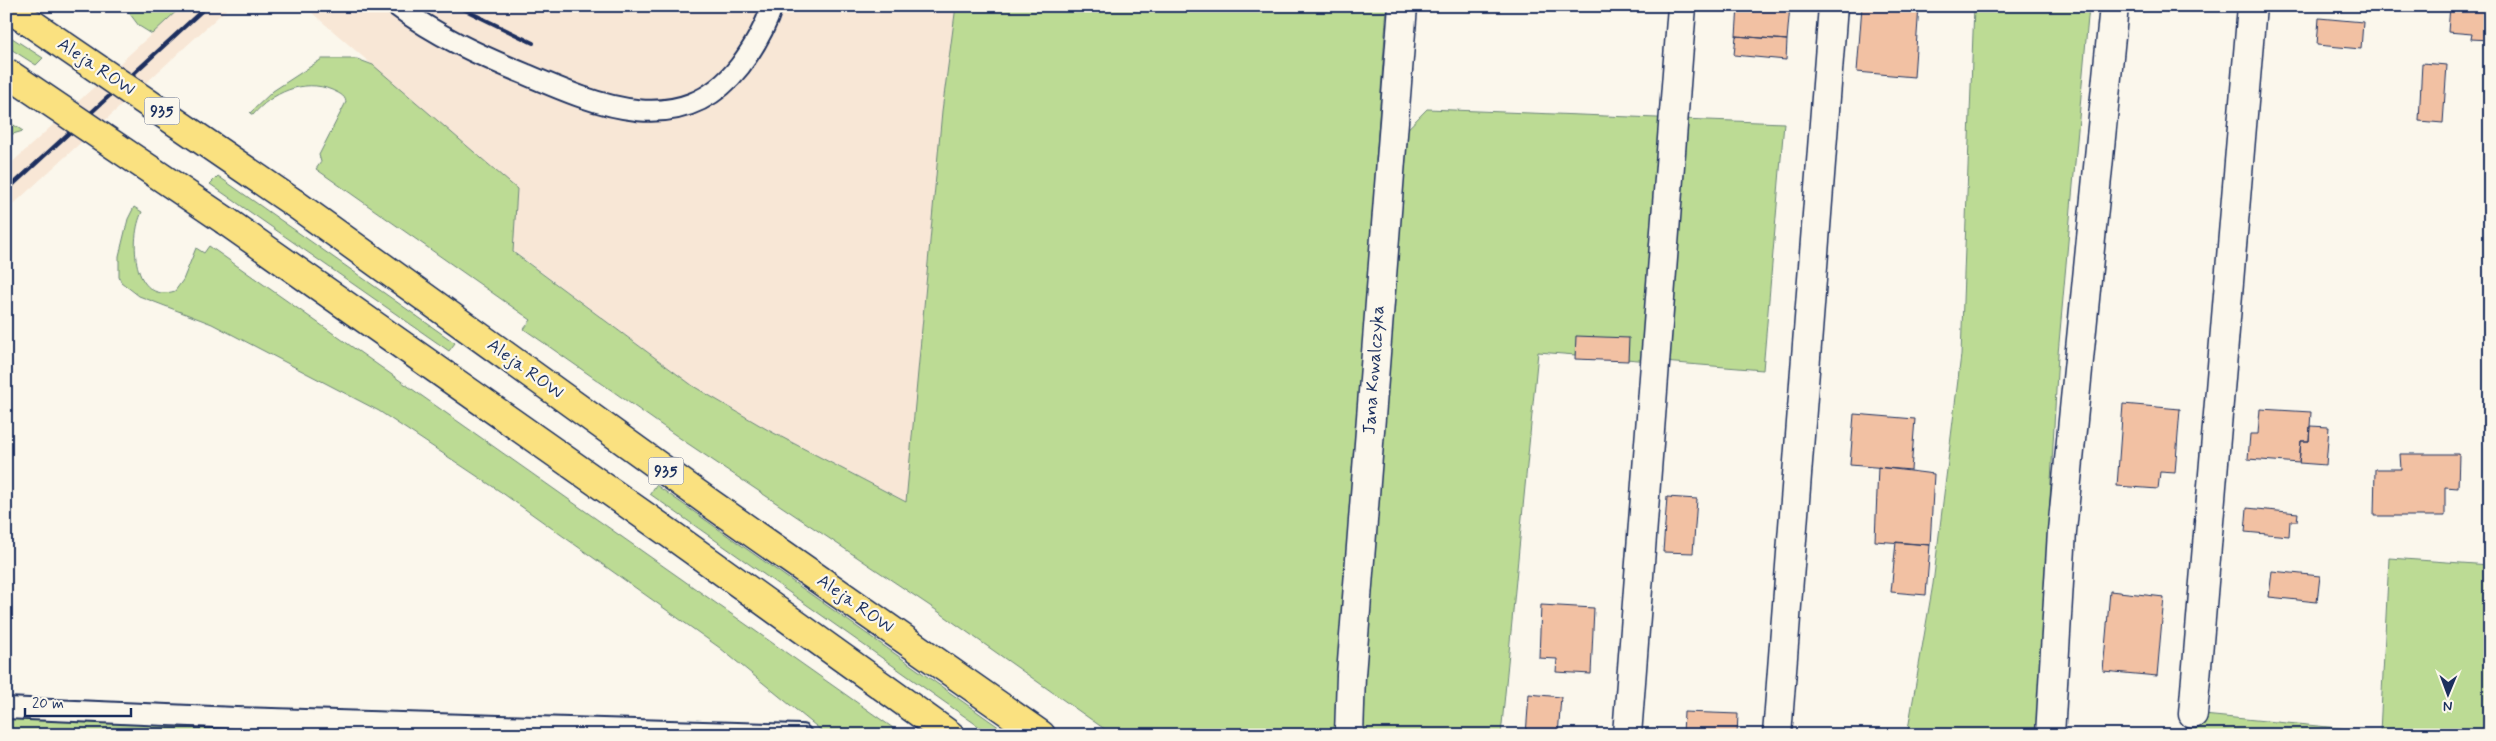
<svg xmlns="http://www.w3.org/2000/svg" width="2496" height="741" viewBox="0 0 2496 741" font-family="Mynerve,sans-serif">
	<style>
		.built { fill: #f8e7d6 }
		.green { fill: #bcdb94; stroke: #6c8579 }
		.building { fill: #f2c1a3; stroke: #1b2f5e }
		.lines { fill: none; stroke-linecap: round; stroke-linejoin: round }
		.service-casing { stroke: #1b2f5e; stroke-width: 24 }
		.minor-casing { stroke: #1b2f5e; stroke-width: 31 }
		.primary-casing { stroke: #1b2f5e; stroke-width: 31 }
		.service { stroke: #fbf7ec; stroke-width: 20 }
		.minor { stroke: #fbf7ec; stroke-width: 28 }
		.primary { stroke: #fae180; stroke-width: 28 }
		.rail { stroke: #1b2f5e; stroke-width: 4 }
		.primary-bridge-casing { stroke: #1b2f5e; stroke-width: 31; stroke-linecap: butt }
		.primary-bridge { stroke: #fae180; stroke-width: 28 }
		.labels { text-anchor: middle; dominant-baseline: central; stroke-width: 4.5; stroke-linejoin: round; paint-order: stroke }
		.shield { fill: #fbf7ec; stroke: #5e6b89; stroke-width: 1 }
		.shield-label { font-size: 16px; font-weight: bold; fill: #1b2f5e }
		.street-label { font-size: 18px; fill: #1b2f5e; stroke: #fbf7ec }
	</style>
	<rect width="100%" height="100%" fill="#fbf7ec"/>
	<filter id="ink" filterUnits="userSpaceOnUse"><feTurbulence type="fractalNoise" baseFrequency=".02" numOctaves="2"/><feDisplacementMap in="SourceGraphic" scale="10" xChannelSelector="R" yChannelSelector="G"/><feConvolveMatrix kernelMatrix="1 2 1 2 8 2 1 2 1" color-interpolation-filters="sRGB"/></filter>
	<g filter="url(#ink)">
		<!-- built -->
		<path class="built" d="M182 6H230L6 211V168Z
			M304 6H956L942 111 907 502 768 430 693 386 513 251 516 189Z"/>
		<!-- green -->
		<path class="green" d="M124 6H182L152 34 139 26Z
			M956 6H1387L1376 161 1427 109 1784 123 1763 370 1538 352 1501 735H1113L936 610 684 441 524 329 531 320 316 169 321 162 319 155 346 102C345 95 338 93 332 90 304 78 271 93 253 115L250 113 273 91 322 59H357L373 65 517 189 513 252 693 386 768 430 906 502 942 111Z
			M1974 6H2089L2058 354 2037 735H1907L1933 584 1961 355Z
			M6 34 43 58 36 65 6 46Z
			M6 120 23 131 6 136Z
			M218 176 455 343 449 351 210 184Z
			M134 207 142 212C129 238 132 305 175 291L183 280 196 248 204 253 209 246 903 735H827L720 648 501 492 379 411 212 324 139 296 121 282 119 277V256L128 219Z
			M656 485 1010 735H991L650 494Z
			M2389 558 2490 565V735H2191L2193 714 2380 732Z
			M6 717 555 735H6Z"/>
		<!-- building -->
		<path class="building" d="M1738 6H1790L1787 40 1736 36Z
			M1862 6H1919L1914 77 1857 72Z
			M2450 6H2490V40L2471 39 2472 34 2448 32Z
			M2319 18 2363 22 2361 49 2317 45Z
			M1736 36 1787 40 1786 60 1734 55Z
			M2422 63 2447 65 2443 123 2419 121Z
			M1576 336 1629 338 1628 361 1575 359Z
			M2123 404 2180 409 2175 473 2160 472 2158 489 2117 486Z
			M2260 409 2311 412 2309 441H2301L2299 463 2248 459 2250 434H2258Z
			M1854 414 1915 419 1911 470 1850 465Z
			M2310 426 2329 427 2326 465 2299 463 2301 441H2309Z
			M2400 454H2459L2458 488 2445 487V516H2374L2375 469H2401Z
			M1878 467 1934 474 1930 545 1875 541Z
			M1667 497 1697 499 1693 553 1663 552Z
			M2247 508 2298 513 2297 521H2290L2289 536 2245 532Z
			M1896 542 1930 545 1926 595 1891 592Z
			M2272 571 2320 576 2317 602 2269 597Z
			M2110 591 2164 597 2157 676 2103 671Z
			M1541 605 1594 608 1591 674 1556 672 1557 659 1539 658Z
			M1529 694 1561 697 1558 735H1526Z
			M1684 712 1738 714 1737 735H1683Z"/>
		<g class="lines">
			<!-- service casing -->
			<g class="service-casing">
				<path id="service" d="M397 6C435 35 481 56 525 74 597 105 681 142 740 66 754 47 765 29 772 6
					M6 708 236 718 801 735"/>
			</g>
			<!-- minor casing -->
			<g class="minor-casing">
				<path id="minor" d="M2193 714 2252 6
					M1349 735 1351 675 1403 6
					M1627 735 1682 6
					M1777 735 1833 6
					M2050 735 2062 531 2114 6"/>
			</g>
			<!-- primary casing -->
			<g class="primary-casing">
				<path id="primary" d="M6 7 28 21
					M294 203 710 503 1041 735
					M226 221 669 533 950 735"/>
			</g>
			<!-- service -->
			<use href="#service" class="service"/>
			<!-- minor -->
			<use href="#minor" class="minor"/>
			<!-- primary -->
			<use href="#primary" class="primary"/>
			<!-- rail -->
			<path class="rail" d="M457 6 533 43
				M6 191 207 6"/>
			<!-- primary-bridge casing -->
			<g class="primary-bridge-casing">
				<path id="primary-bridge" d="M28 21 294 203
					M6 72 226 221"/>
			</g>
			<!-- primary-bridge -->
			<use href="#primary-bridge" class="primary-bridge"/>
		</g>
	</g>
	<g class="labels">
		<!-- shield labels -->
		<g class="shield">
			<rect x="144.5" y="97.5" width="35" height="27" rx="4"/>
			<rect x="648.5" y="457.5" width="35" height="27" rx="4"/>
		</g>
		<g class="shield-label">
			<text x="162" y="111">935</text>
			<text x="666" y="471">935</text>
		</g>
		<!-- street labels -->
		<g class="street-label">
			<text transform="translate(96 67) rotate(34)">Aleja ROW</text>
			<text transform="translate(525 369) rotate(36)">Aleja ROW</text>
			<text transform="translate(1374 370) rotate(-86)">Jana Kowalczyka</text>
			<text transform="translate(855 604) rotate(35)">Aleja ROW</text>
		</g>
	</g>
	<!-- margin -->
	<rect width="2496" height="741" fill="none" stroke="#fbf7ec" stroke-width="25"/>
	<rect x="12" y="12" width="2471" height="716" fill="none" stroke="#1b2f5e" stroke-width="2" filter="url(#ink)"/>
	<!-- north arrow -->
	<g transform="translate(2448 694) rotate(181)" stroke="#fbf7ec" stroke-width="4" paint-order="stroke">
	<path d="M0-4L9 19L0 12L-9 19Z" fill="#1b2f5e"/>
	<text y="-8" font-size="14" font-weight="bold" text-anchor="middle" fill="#1b2f5e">N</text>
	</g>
	<!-- scale -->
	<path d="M25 708v8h106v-8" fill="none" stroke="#1b2f5e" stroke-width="2.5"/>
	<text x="32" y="708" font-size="15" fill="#1b2f5e" stroke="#fbf7ec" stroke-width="4" paint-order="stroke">20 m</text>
</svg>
